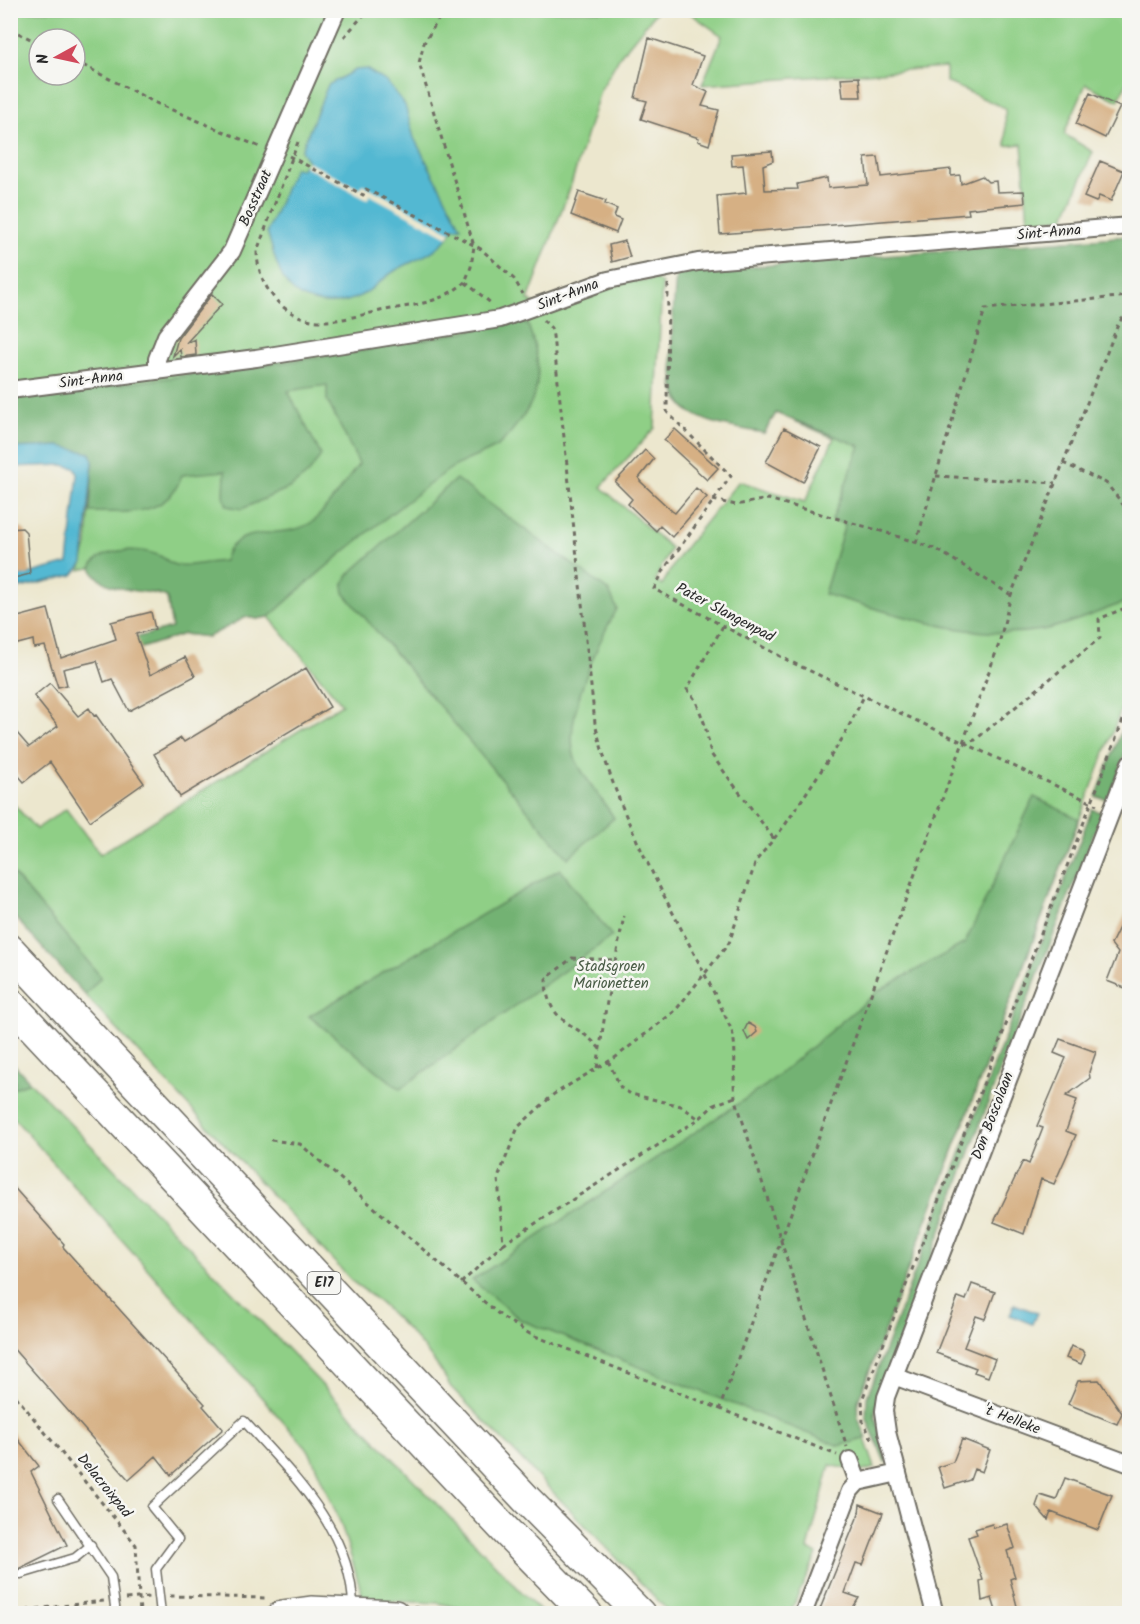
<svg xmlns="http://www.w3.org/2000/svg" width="1140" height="1624" viewBox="0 0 1140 1624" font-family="Kalam,sans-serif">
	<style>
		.green { fill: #8fcf86; stroke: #5d7d58; stroke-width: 1.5; fill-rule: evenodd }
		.forest { fill: #73b273; stroke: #4f6e4f; stroke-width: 1.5 }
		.water { fill: #53b8d2; stroke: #3f727e; stroke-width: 1.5 }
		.pier { fill: #ece7ce }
		.building { fill: #d6b084 }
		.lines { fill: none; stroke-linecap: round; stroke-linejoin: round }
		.service-casing { stroke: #6f6d64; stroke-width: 11 }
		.minor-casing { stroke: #6f6d64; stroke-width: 20 }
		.primary-casing { stroke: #6f6d64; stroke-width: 30 }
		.motorway-casing { stroke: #6f6d64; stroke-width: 33 }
		.path { stroke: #6f6d64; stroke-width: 3; stroke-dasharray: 4.5 4.5; stroke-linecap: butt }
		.service { stroke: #fff; stroke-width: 8 }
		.minor { stroke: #fff; stroke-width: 16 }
		.primary { stroke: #fff; stroke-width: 27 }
		.motorway { stroke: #fff; stroke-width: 30 }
		.labels { text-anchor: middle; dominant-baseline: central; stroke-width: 5; stroke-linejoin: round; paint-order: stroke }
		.shield { fill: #f6f6f2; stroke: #686867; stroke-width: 1.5 }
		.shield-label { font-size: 14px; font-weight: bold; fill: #2b2b2b }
		.street-label { font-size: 15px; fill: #2b2b2b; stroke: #f6f6f2 }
		.park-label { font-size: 15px; fill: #495c46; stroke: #f6f6f2 }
	</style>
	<rect width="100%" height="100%" fill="#f6f6f2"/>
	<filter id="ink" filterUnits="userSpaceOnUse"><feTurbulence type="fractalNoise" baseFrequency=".0167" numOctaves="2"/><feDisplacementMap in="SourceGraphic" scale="12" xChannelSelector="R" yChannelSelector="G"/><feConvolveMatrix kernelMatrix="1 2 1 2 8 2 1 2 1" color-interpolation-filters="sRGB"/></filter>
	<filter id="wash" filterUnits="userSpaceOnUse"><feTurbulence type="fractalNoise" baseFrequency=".008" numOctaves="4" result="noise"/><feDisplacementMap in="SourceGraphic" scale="24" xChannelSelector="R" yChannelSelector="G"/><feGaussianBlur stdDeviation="1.35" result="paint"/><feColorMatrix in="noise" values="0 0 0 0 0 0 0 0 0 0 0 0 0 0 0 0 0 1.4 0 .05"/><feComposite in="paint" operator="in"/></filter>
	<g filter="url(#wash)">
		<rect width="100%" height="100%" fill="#ece7ce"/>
		<!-- green -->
		<path class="green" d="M11 11H657L620 56 600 91 570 188 528 300 549 311 623 282 656 279 662 284 655 428 601 487 671 548 655 580 662 585 680 554 739 481 805 502 834 438 776 413 764 433 688 411 677 399 672 381 917 254 1129 236V689L858 1401V1418L875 1468 860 1472 830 1465 808 1549 817 1554 790 1613H670L450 1386C432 1352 386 1304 354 1283L85 995 100 977 11 871 10 800 36 829 66 809 100 854 342 704 269 617 257 619 246 617 208 637 184 634 116 656 112 644 172 628 167 597C142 587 105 595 91 568L80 570 87 545 93 461 76 448H11ZM39 39H75V75H39Z
			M687 11H1129V78L1118 101 1086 84 1064 134 1093 152 1064 218 1028 221 1022 144 1006 146 1005 108 946 82V67L702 85 722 36Z
			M30 1082 542 1613H483L438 1603 364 1600 341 1524 309 1451 11 1115 10 1089Z"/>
		<!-- forest -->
		<path class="forest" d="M1129 236V601C1101 610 1071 625 1042 630 969 642 894 613 824 594L845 524 832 520 860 446 776 413 764 433C740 428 709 426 689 411 661 391 675 305 676 273Z
			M521 321 528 325C539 354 544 384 526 412 519 422 506 441 496 447 480 456 461 461 447 471 385 517 326 565 269 617L257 619 246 617 208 637 184 634 116 656 112 644 172 628 167 597 160 594C137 590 103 592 91 568 100 547 141 547 160 556 165 558 170 564 176 565 190 567 209 562 224 561 235 520 283 542 312 522 325 513 348 478 359 464L327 400V385L288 391 321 455 309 473 291 487 242 509 227 506 224 497 225 471 182 475C167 518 128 512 90 512L93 461 60 446 11 448V399L352 353Z
			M456 479 609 591 617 609C598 642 564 717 574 755 577 769 605 803 614 818L568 858 344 593 343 585 348 575Z
			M1129 711V744L1108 800 1096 797Z
			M1034 797 1079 819 858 1401V1418L867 1438 839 1446 521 1320 472 1280 765 1086 878 991 965 943Z
			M1092 809 1102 813 1005 1057 876 1407 875 1416 887 1461 885 1462 866 1417 867 1397Z
			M560 869 612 936 400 1089 309 1016Z
			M11 871 101 977 85 995 11 913Z
			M11 1061 30 1082 11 1089 15 1082 11 1079Z"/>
		<!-- water -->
		<path class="water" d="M366 69 387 82 405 105 414 138 461 227 453 228C445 250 416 259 396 270 384 277 375 288 362 295 336 309 296 306 282 276 275 263 272 246 267 232L294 168 301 169 308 161 301 151 328 85 355 70Z
			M60 446 90 453 93 461 83 563 73 575 20 588 17 577 68 563 78 474 75 468 63 465 11 467V448Z
			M1014 1304 1037 1313 1032 1324 1010 1315Z"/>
		<!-- pier -->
		<path class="pier" d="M307 161 360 189 363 184 451 232 448 237 370 195 367 200 304 166Z"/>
		<g id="blocks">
			<!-- building -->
			<path class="building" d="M649 38 703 56 693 85 708 92 702 106 719 110 709 145 698 141 699 138 641 119 647 101 635 98Z
				M859 77 861 97H843L841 78Z
				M1090 93 1120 107 1105 138 1076 124Z
				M772 151 773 161 763 165 765 190 798 189 797 184 827 178 828 188 868 185 865 158 878 157 881 177 951 169V176L960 175 961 184 982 176 988 182 996 181 997 192 1024 191 1025 203 968 209 969 214 720 234 717 196 746 193 743 165 732 166 731 154Z
				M1100 161 1124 171 1111 201 1099 196 1096 202 1084 197Z
				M579 192 606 201 605 204 617 209 614 217 621 220 616 233 571 215Z
				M625 241 630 257 612 262 609 245Z
				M212 294 222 304 186 343 195 339 196 355 181 357 180 349 173 356 178 338Z
				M784 428 821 447 803 482 766 462Z
				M675 429 718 468 707 480 664 440Z
				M645 450 654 459 639 478 640 481 672 511 675 513 696 488 707 497 672 537 660 526 656 531 628 504 632 499 615 482Z
				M22 528 26 532 30 574 10 579V529Z
				M48 609 61 658 116 639 111 622 151 612 155 629 136 634 150 675 185 657 195 676 129 711 112 679 104 682 97 661 63 669 67 685 58 687 45 646 34 648 33 640 10 646V619Z
				M306 668 330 707 180 797 154 754 181 738 184 742Z
				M50 683 78 716 89 708 94 716 96 715 144 783 90 821 50 762 24 782 10 766V725L29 747 58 726 34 696Z
				M1130 905V990L1107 981 1118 953 1111 944Z
				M748 1023 755 1027 757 1032 748 1040 744 1031Z
				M1060 1039 1096 1052 1089 1072 1090 1078 1066 1096 1077 1100 1066 1131 1076 1135 1054 1184 1041 1179 1024 1234 994 1222 1023 1161 1029 1164 1043 1128 1037 1126 1066 1058 1054 1053Z
				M10 1183 64 1244 63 1247 205 1404 203 1406 223 1429 171 1475 156 1456 129 1480 10 1345Z
				M972 1284 995 1292 985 1319 976 1316 964 1347 995 1359 988 1377 974 1372 976 1368 936 1353 958 1297 966 1300Z
				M1071 1346 1082 1350 1085 1355 1081 1364 1066 1358Z
				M1099 1380 1122 1413 1117 1424 1068 1404 1078 1381Z
				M10 1429 39 1466 31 1472 67 1545 10 1573Z
				M962 1439 990 1450 982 1472 974 1469 970 1480 945 1488 938 1467 953 1462Z
				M1065 1478 1112 1495 1098 1530 1051 1512 1048 1520 1036 1506 1040 1495 1056 1500Z
				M860 1504 883 1513 863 1565 856 1563 845 1593 859 1598 849 1614H818L859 1513Z
				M992 1524 994 1528 1007 1524 1015 1548 1007 1551 1015 1577 1010 1579 1018 1610 1008 1614H997L992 1598 982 1601 980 1581 983 1580 968 1537 977 1534 975 1529Z"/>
		</g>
	</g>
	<g filter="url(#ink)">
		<use href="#blocks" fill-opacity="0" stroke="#6f6d64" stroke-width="1.5"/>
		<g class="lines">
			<!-- service casing -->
			<g class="service-casing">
				<path id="service" d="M58 1499 111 1577 116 1614
					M21 1574 75 1558 91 1545
					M161 1614 156 1569 178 1539 152 1507 244 1421C292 1474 352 1531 353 1607"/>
			</g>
			<!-- minor casing -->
			<g class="minor-casing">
				<path id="minor" d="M157 371V359L166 336 232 251 337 10
					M10 390 256 358 500 319 608 280 698 262 1130 226
					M894 1376 1130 1464
					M850 1460 858 1482 898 1473
					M803 1614 850 1491 858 1482
					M935 1614 887 1432 884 1411 886 1397 1130 763"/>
			</g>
			<!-- primary casing -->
			<g class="primary-casing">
				<path id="primary" d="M282 1614 311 1610 395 1614"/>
			</g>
			<!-- motorway casing -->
			<g class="motorway-casing">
				<path id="motorway" d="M10 950 527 1500 640 1614
					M10 1003 507 1532 587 1614"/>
			</g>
			<!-- path -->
			<path class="path" d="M444 10 424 43 419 63 474 246 471 267 465 282 492 304
				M10 29 39 43
				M344 37 368 10
				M75 61 156 103 260 147
				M298 142 257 251C257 287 284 320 321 321 342 321 364 314 385 310 415 305 441 303 465 282
				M289 156 363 195 366 189 481 249 514 279 523 294
				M668 284 667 412 731 476 665 568 654 589 791 662 1097 805
				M543 320 551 328 553 336 595 723C621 834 686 928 732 1031 738 1053 732 1074 735 1097L847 1447
				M1063 463 1106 483 1130 513
				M936 476 1055 483
				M713 500 736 505 768 499 881 531 936 549 1011 595
				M916 543 985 309 1130 296
				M723 626 687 689 696 701 705 725 711 754 774 839
				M963 743 975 740 1100 638 1099 619 1130 606
				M600 1049C577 1021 546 1025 546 979L572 958 615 960
				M608 1061 621 1088 631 1094 681 1106 699 1119
				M597 1068 606 1007 624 916
				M271 1140 300 1144 502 1317 530 1334 837 1455
				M503 1244 699 1119 714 1105 735 1097
				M461 1283 503 1244 498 1178 518 1127 554 1094 616 1057 675 1011 729 943 756 861 785 825 844 736 864 696
				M10 1389 136 1545 140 1614
				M719 1410 999 644 1011 595 1119 322 1130 311
				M872 1439 863 1422 862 1400 1130 702
				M170 1596 269 1598
				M126 1599 149 1597
				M413 1607 446 1614
				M10 1612 104 1601"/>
			<!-- service -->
			<use href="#service" class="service"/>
			<!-- minor -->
			<use href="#minor" class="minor"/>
			<!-- primary -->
			<use href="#primary" class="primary"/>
			<!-- motorway -->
			<use href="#motorway" class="motorway"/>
		</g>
	</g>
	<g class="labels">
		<!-- shield labels -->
		<rect class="shield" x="307.5" y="1272" width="33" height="22" rx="4.5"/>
		<g class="shield-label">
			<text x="324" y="1283">E17</text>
		</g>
		<!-- street labels -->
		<g class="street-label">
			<text transform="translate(256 198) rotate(-66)">Bosstraat</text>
			<text transform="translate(1049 233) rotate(-5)">Sint-Anna</text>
			<text transform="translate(568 295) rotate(-21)">Sint-Anna</text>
			<text transform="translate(91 380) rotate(-7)">Sint-Anna</text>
			<text transform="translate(725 613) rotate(28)">Pater Slangenpad</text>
			<text transform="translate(993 1116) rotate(-69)">Don Boscolaan</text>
			<text transform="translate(1012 1420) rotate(21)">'t Helleke</text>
			<text transform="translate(104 1486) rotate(51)">Delacroixpad</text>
		</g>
		<!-- park labels -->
		<g class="park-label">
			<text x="611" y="967">Stadsgroen<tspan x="611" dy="17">Marionetten</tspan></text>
		</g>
	</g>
	<!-- margin -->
	<rect width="1140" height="1624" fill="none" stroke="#f6f6f2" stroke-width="36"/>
	<!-- north arrow -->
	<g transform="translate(57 57) rotate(262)"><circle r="28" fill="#f6f6f2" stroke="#a5a5a2" stroke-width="1.5"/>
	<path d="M0-4.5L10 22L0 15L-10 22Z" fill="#d1495b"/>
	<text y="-9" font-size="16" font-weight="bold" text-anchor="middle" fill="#2b2b2b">N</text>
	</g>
</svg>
